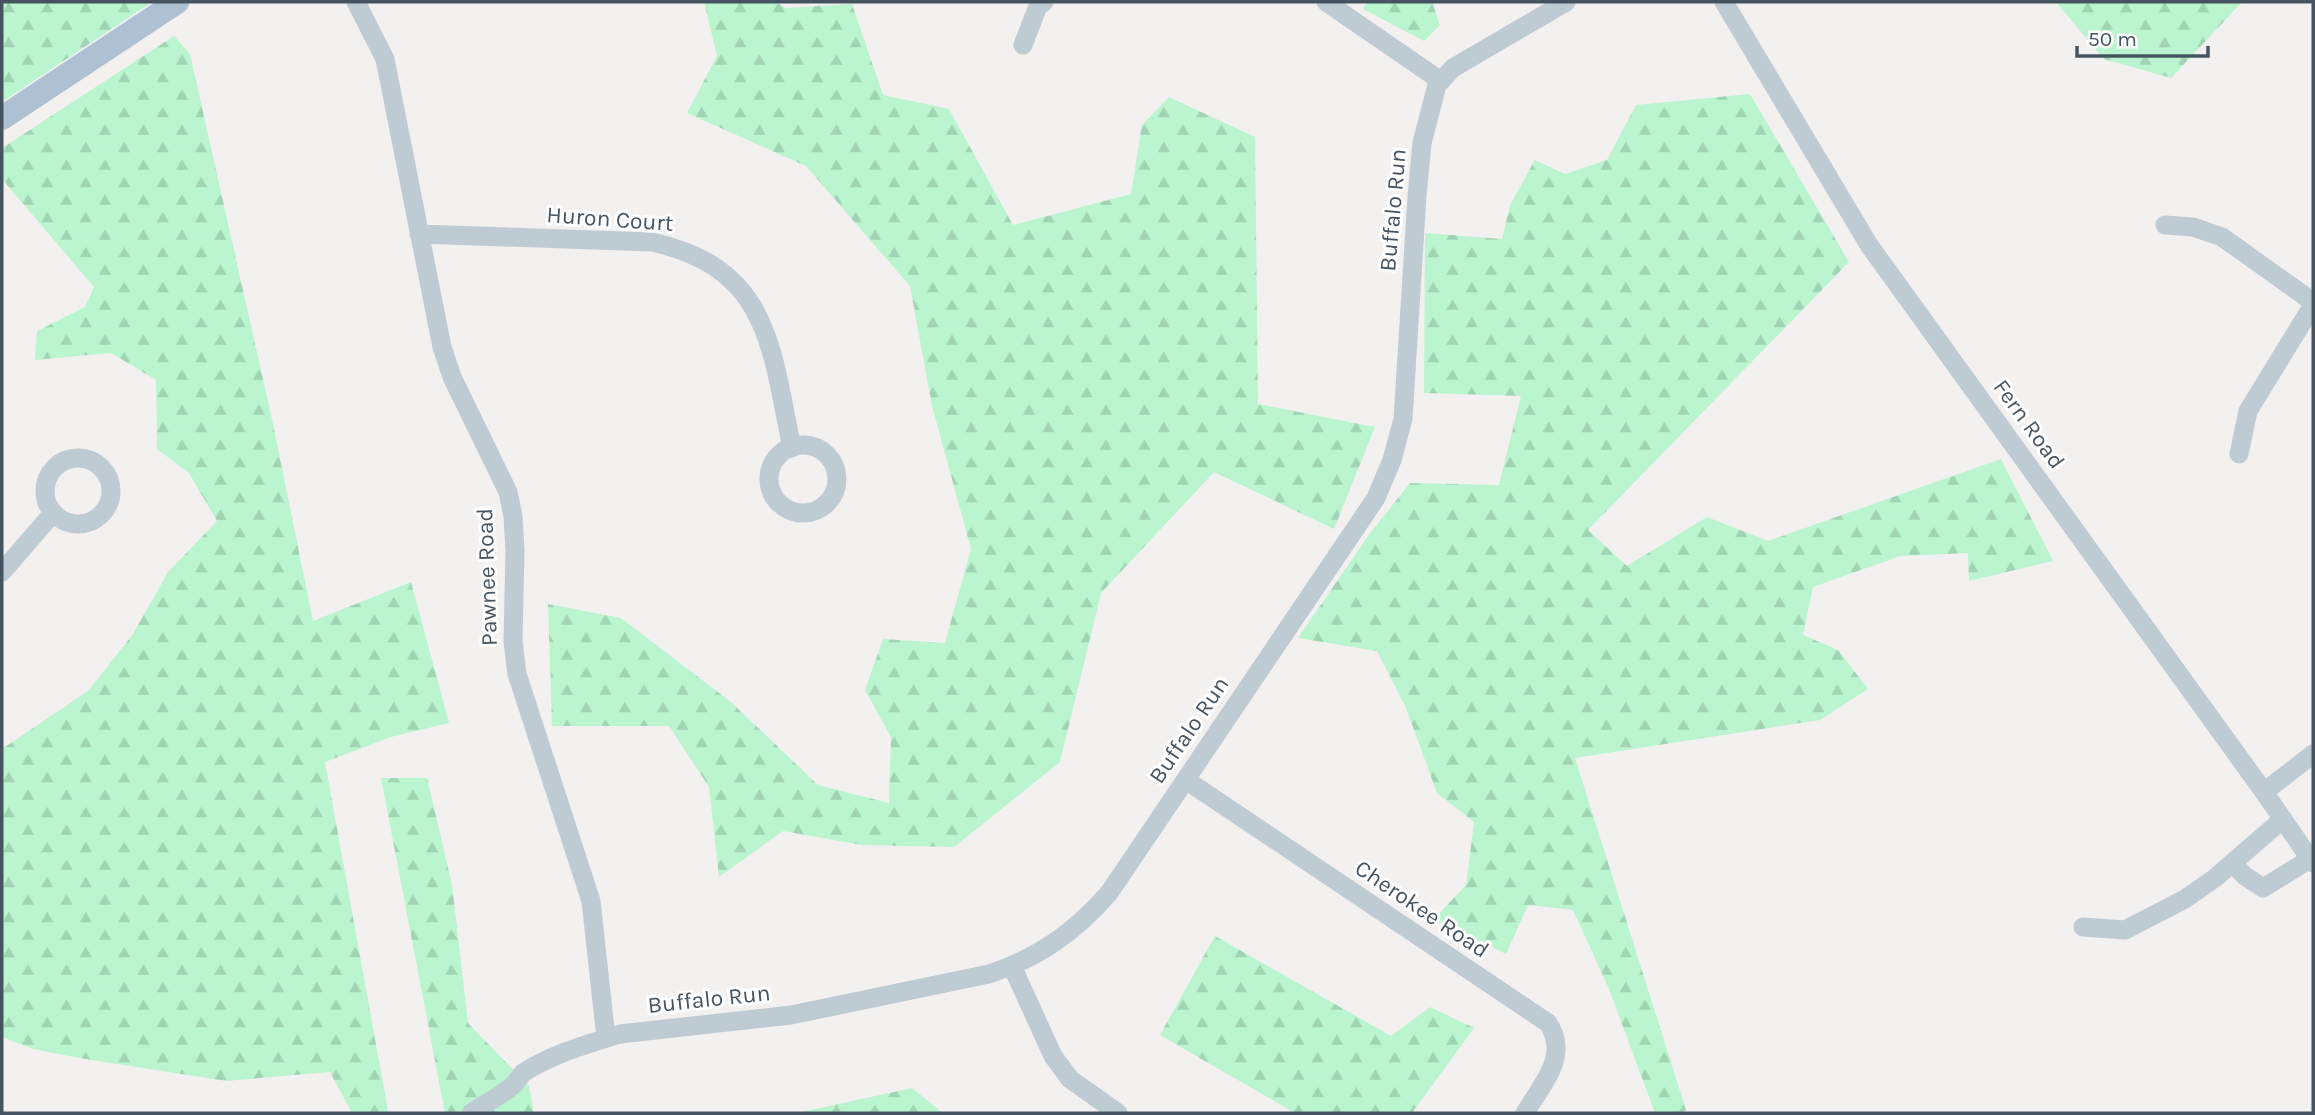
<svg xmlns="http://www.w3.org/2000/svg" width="2315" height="1115" viewBox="0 0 2315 1115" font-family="Karla,sans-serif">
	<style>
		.forest { fill: url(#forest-firs) }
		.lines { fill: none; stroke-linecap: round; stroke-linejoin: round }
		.minor { stroke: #bfcbd3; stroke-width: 19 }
		.major { stroke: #adc1d2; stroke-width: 24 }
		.labels { text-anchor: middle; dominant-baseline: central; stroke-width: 6; stroke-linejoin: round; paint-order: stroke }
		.street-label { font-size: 23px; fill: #455460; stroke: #fff }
	</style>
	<defs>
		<pattern id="forest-firs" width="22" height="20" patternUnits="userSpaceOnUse" patternTransform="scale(1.75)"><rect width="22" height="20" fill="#baf5cf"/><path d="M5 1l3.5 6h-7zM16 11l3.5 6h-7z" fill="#a1d4b4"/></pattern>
	</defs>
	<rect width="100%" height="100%" fill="#f3f0f0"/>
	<!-- forest -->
	<path class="forest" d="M2 2H152L2 102Z
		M704 2H776L786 8 852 4 883 95 949 109 1013 225 1131 194 1142 125 1169 97 1255 137 1258 404 1375 427 1334 529 1214 472 1101 593 1060 762 954 847 862 845 783 831 719 877 709 787 669 726H552L548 604 621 618 731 702 818 785 889 803 891 737 865 690 883 639 945 643 971 549 932 406 910 286 806 166 687 113 717 56Z
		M1367 2H1432L1440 25 1424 41 1363 9Z
		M2056 2H2242L2171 78 2104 59Z
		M174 36 190 54 273 424 313 621 411 582 449 723 391 737 325 762 388 1111 384 1113H352L330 1072 226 1081 79 1058 33 1049 2 1037V749L88 691 133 634 168 572 217 521 189 473 157 449 156 380 111 353 35 360 37 331 85 307 94 287 2 179V148Z
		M1750 94 1849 262 1588 530 1627 566 1707 517 1768 541 2001 459 2053 561 1969 581 1968 553 1900 556 1813 587 1803 635 1838 650 1868 689 1820 720 1575 758 1686 1110 1681 1113H1655L1609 989 1573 910 1528 905 1506 954 1434 919 1466 885 1474 822 1437 793 1406 708 1377 651 1298 638 1368 536 1410 483 1499 485 1521 396 1424 393 1425 233 1502 239 1510 205 1535 160 1565 174 1607 160 1636 105Z
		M381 778H427L452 885 468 1023 529 1086 534 1113H445Z
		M1215 936 1391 1036 1430 1007 1474 1028 1412 1113H1295L1160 1035Z
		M912 1088 943 1113H797Z"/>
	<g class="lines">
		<!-- minor -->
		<path class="minor" d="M356 2 385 59 442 347 452 377 508 492 513 516 515 551 513 641 517 674 591 901 606 1038
			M1326 2 1441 81
			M1724 2 1869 245 2264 792 2313 863
			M1023 45 1038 6 1044 2
			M2165 225 2193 227 2222 237 2313 302
			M419 234 652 242C770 268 771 348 792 448
			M769 479a34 34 0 1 1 68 0a34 34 0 1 1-68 0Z
			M2239 454 2248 411 2313 305
			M45 491a33 33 0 1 1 66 0a33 33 0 1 1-66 0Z
			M2 572 53 513
			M1186 780 1548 1023C1570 1056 1542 1084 1525 1113
			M2264 792 2313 754
			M2232 863 2245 876 2263 888 2310 859
			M2083 927 2125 930 2185 899 2215 878 2283 819
			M1012 966 1053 1056 1070 1079 1118 1113
			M471 1113C484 1104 501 1096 512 1086 517 1082 519 1077 523 1073 552 1054 588 1044 620 1034L791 1015 989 974C1038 958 1075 932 1109 893L1376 498 1392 460 1403 419 1417 196 1422 143 1437 85 1453 68 1566 2"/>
		<!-- major -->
		<path class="major" d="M2 118 177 2"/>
	</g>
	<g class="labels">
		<!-- street labels -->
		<g class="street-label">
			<text transform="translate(1393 210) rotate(-85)">Buffalo Run</text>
			<text transform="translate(610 219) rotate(4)">Huron Court</text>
			<text transform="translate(2029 424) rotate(54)">Fern Road</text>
			<text transform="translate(487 577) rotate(-92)">Pawnee Road</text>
			<text transform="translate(1189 730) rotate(-56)">Buffalo Run</text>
			<text transform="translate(1422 909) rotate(34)">Cherokee Road</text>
			<text transform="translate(709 999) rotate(-6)">Buffalo Run</text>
		</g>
	</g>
	<!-- border -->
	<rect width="2315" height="1115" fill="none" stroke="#455460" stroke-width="7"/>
	<!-- scale -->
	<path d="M2077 46v10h131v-10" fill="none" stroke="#455460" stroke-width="3.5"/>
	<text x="2088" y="46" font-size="21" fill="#455460" stroke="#ffffff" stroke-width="5" paint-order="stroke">50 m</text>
</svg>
